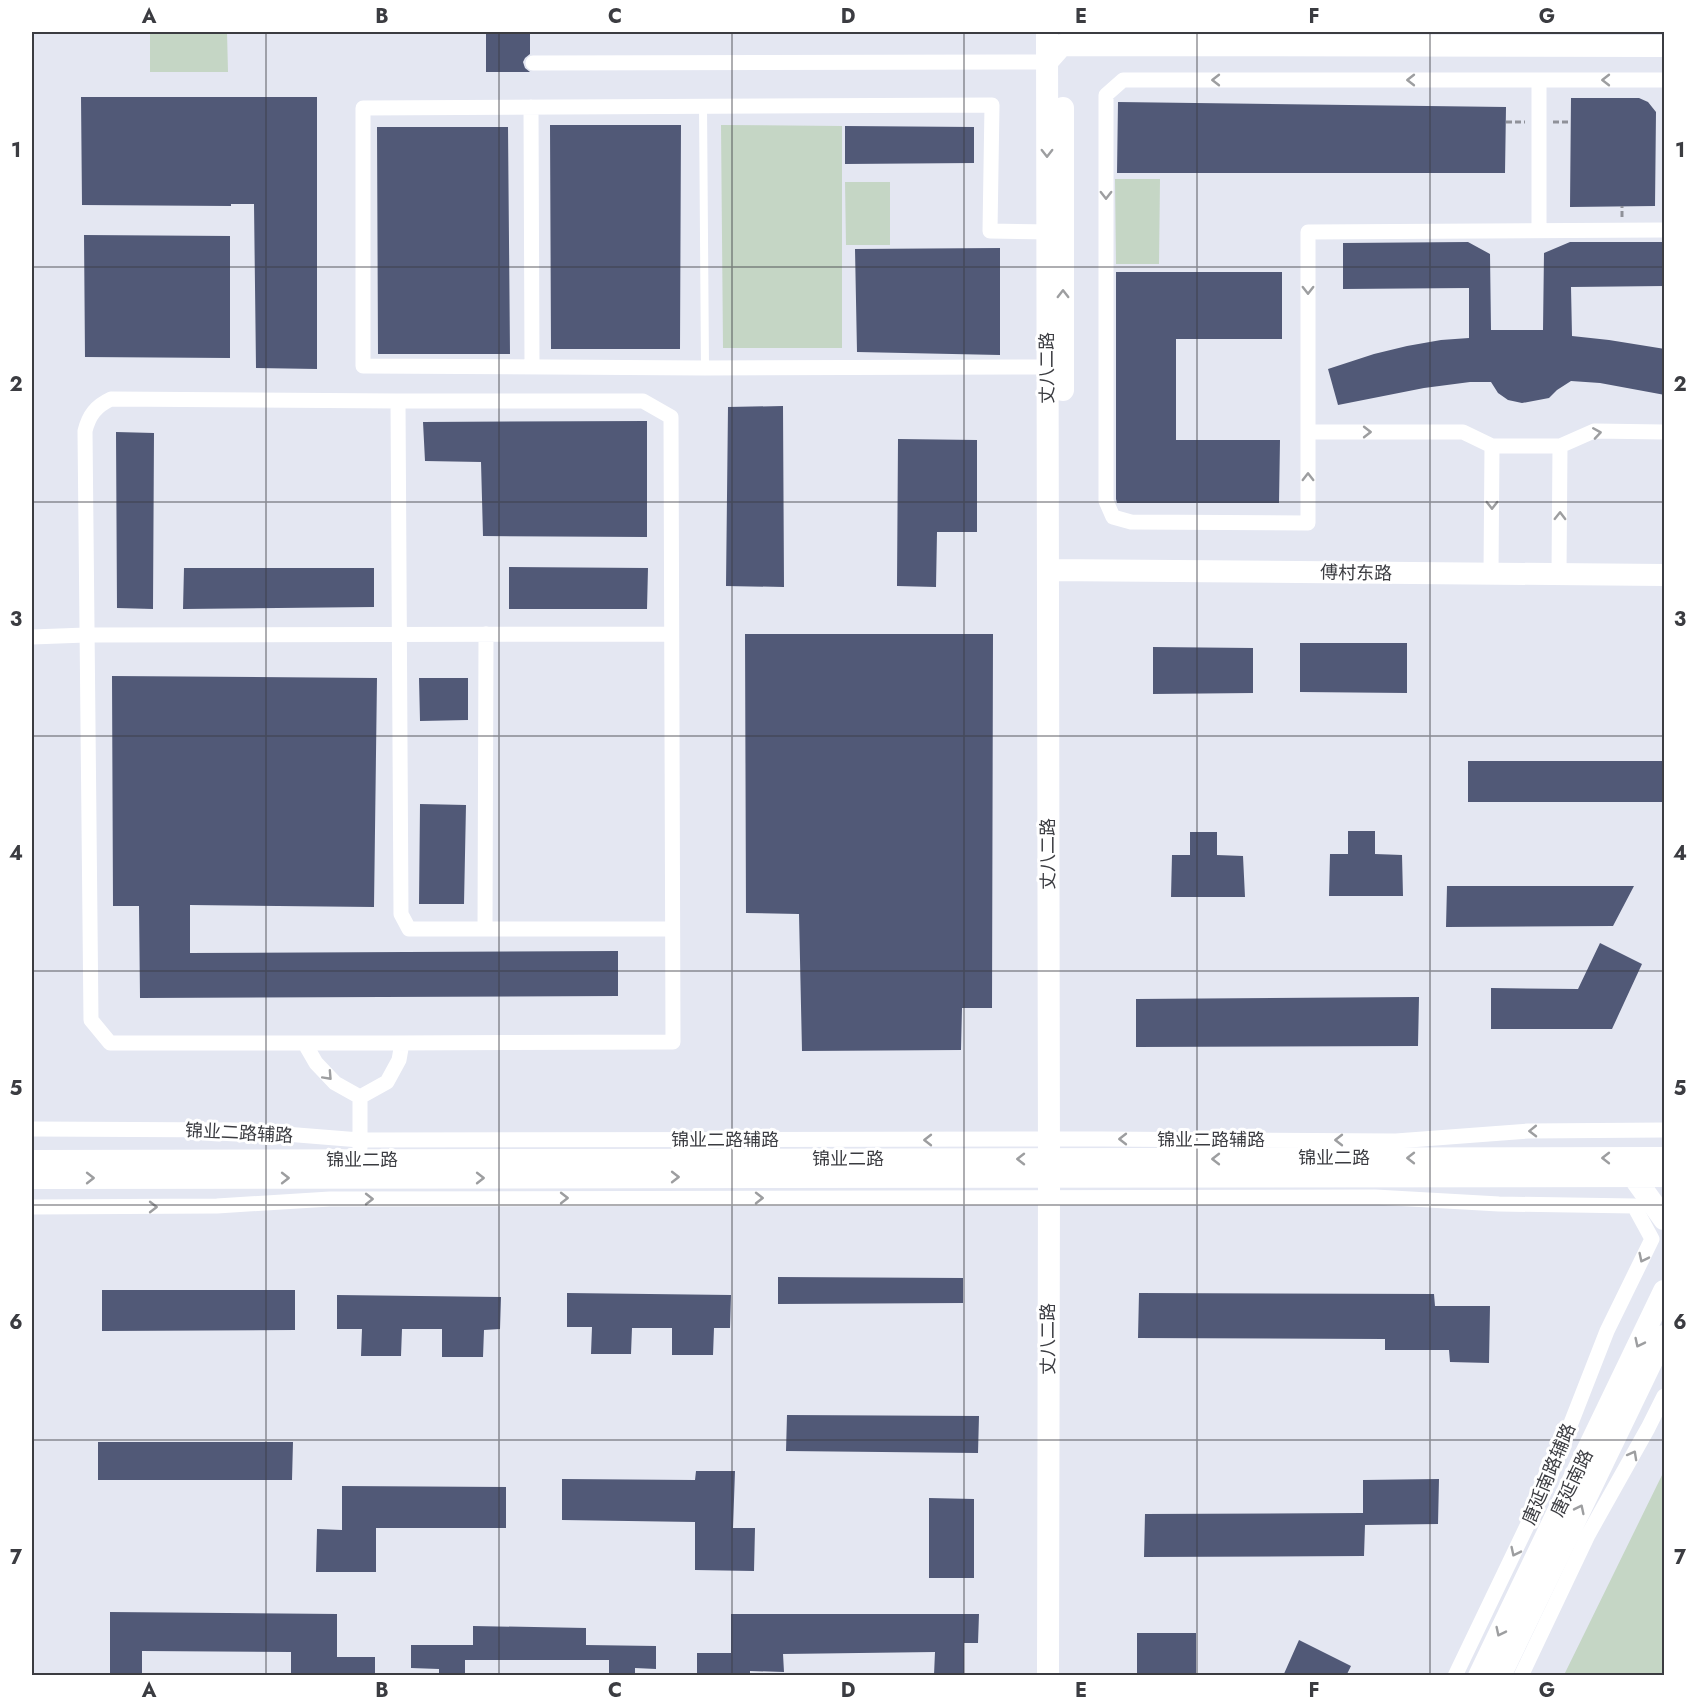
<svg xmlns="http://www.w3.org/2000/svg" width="1696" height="1707" viewBox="0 0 1696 1707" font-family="Jost,'Noto Sans SC',sans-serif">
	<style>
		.green { fill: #c5d6c5 }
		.building { fill: #515977 }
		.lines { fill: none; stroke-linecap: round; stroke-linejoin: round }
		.path { stroke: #8f9199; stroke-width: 3; stroke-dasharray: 6 3; stroke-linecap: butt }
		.lane { stroke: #fff; stroke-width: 8 }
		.street { stroke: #fff; stroke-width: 15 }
		.secondary { stroke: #fff; stroke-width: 22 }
		.oneway { stroke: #9d9ea0 }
		.grid { fill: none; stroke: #3b3c41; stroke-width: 1.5; stroke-opacity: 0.55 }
		.labels { text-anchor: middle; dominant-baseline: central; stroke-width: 6; stroke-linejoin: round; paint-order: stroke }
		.street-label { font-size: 18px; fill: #3b3c41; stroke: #fff }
		.neatline { fill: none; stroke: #3b3c41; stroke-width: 2 }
		.grid-label { font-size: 20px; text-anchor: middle; font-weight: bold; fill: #3b3c41 }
	</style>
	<rect width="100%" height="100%" fill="#e4e7f2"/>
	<!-- green -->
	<path class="green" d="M150 32H227L228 72H150Z
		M721 125 842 126V348H723Z
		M1115 179H1160L1159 264H1116Z
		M845 182H890V245H846Z
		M1664 1471V1675H1564Z"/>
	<!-- building -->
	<path class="building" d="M486 32H530V54L525 58 523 62 525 68 530 72H486Z
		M81 97H317V369L256 368 254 204H231V206L82 205Z
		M1571 98H1639L1648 102 1656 112 1655 206 1570 207Z
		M1118 102 1506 107 1505 173H1117Z
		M550 125H681L680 349H551Z
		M845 126 974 127V163L845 164Z
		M377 127H508L510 354H378Z
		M84 235 230 236V358L85 357Z
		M1468 242 1490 254 1491 330H1543L1544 253 1570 242H1665V286L1571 287 1572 336 1609 340 1665 349V395L1600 383 1571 381 1557 390 1549 398 1522 403 1508 400 1498 393 1491 382H1470L1424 388 1338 405 1328 369 1374 354 1407 346 1441 340 1469 338V288L1343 289V243Z
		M1000 248V355L857 352 855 249Z
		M1116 272H1282V339H1176V440H1280L1279 503H1117L1116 499Z
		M783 406 784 587 726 586 728 407Z
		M647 421V537L483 536 481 462 425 461 423 422Z
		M116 432 154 433 153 609 117 608Z
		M898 439 977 440V532H937L936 587 897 586Z
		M509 567 648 568 647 609H509Z
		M184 568H374V607L183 609Z
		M745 634H993L992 1008H962L961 1050 802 1051 799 914 746 913Z
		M1300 643H1407V693L1300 692Z
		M1153 647 1253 648V693L1153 694Z
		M112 676 377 678 374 907 190 905V953L618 951V996L140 998 139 906H113Z
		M419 678H468V720L420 721Z
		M1468 761H1665V802H1468Z
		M420 804 466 805 464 904H419Z
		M1348 831H1375V854L1402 855 1403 896H1329L1330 854H1348Z
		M1190 832H1217V855L1243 856 1245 897H1171L1172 855H1190Z
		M1447 886H1634L1613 926 1446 927Z
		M1600 943 1642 964 1612 1029H1491V988L1578 989Z
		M1419 997 1418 1046 1136 1047V999Z
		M778 1277 963 1278V1303L778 1304Z
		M102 1290H295V1330L102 1331Z
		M567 1293 731 1295 730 1328H714L713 1355H672V1328H632L631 1354H591L592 1327H567Z
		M1139 1293 1434 1294 1435 1306H1490L1489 1363 1450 1362 1449 1350H1385V1339L1138 1338Z
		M337 1295 501 1297 500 1329 484 1330 483 1357H442V1329H402L401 1356H361L362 1329H337Z
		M787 1415 979 1416 978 1453 786 1451Z
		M98 1442H293L292 1480H98Z
		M696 1471H735L733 1528H755L754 1571 695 1570V1522L562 1520V1479L695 1480Z
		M1439 1479 1438 1524 1365 1525 1364 1556 1144 1557 1145 1514 1363 1513V1480Z
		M342 1486 506 1487V1528H376V1572H316L317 1529 342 1530Z
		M929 1498 974 1499V1578H929Z
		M110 1612 337 1614V1657H375V1676L291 1675V1652L142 1651V1676H110Z
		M731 1614H979L978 1643H964V1674L934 1675 935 1652 783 1654 784 1672 750 1671V1676H697V1653H731Z
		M473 1626 586 1628V1645L656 1646V1669L635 1668V1676H609V1660H465V1676H439V1669L411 1668V1645H473Z
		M1137 1633H1196V1676H1137Z
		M1299 1640 1351 1666 1346 1676H1283Z"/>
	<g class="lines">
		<!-- path -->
		<path class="path" d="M1506 122H1525
			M1553 122H1571
			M1622 217V206"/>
		<!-- lane -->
		<path class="lane" d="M703 105 705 368"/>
		<!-- street -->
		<path class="street" d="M533 63 1047 62
			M1539 80V230
			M1664 80H1123L1106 95V501L1113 517 1131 522 1308 523V232L1664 230
			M531 107 532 367
			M1054 232 990 231 992 105 363 108V366L705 368 1057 367
			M111 399 398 401H643L671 417 673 1042C485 1042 298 1044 110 1043L91 1020 85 431C89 415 96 406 111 399Z
			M398 401 401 914 409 929H672
			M1308 432H1463L1492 446H1560L1594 431 1664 432
			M1491 574 1492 446
			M1559 574 1560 446
			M32 637 86 635 670 634
			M485 929 486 634
			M305 1044 316 1063 335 1083 360 1097
			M360 1097V1148
			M360 1097 387 1082 399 1060 402 1043
			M32 1129 235 1130 360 1140 1102 1139 1396 1141 1528 1131 1664 1130
			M32 1207 217 1206 330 1199 1375 1197 1499 1204 1634 1206 1652 1239 1607 1331 1548 1482 1455 1676
			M1521 1676 1588 1535 1648 1428 1664 1396"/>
		<!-- secondary -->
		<path class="secondary" d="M1047 32 1049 1177 1048 1676
			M1047 62 1062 45 1664 46
			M1063 108V390
			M1048 570 1664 575
			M32 1161 1664 1158
			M1633 1176 1664 1219
			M32 1178 1664 1176
			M1479 1676 1664 1291
			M1500 1676 1664 1336"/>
	</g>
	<!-- one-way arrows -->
	<defs><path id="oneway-chevron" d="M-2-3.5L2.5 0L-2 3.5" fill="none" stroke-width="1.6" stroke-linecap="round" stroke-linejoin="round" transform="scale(1.5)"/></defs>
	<g class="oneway">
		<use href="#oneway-chevron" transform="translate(1216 80) rotate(180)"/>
		<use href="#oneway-chevron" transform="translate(1411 80) rotate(180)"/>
		<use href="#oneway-chevron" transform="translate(1606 80) rotate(180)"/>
		<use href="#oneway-chevron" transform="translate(1047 153) rotate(90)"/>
		<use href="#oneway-chevron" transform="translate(1106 195) rotate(90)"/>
		<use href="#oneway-chevron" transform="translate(1308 290) rotate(90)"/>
		<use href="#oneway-chevron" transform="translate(1063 294) rotate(-90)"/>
		<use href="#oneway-chevron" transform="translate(1367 432)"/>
		<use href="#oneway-chevron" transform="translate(1597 433) rotate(-9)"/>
		<use href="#oneway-chevron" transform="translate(1308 477) rotate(-90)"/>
		<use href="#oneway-chevron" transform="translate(1492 505) rotate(90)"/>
		<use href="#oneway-chevron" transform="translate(1560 516) rotate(-89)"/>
		<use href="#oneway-chevron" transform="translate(328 1076) rotate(47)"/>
		<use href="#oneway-chevron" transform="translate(1533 1131) rotate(179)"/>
		<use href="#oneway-chevron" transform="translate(1123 1139) rotate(-180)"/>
		<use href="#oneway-chevron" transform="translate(928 1140) rotate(180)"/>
		<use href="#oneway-chevron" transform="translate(1339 1140) rotate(-180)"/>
		<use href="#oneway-chevron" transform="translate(1411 1158) rotate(180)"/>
		<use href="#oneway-chevron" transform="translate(1606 1158) rotate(180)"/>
		<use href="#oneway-chevron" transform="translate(1021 1159) rotate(180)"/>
		<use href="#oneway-chevron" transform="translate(1216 1159) rotate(180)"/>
		<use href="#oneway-chevron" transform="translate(675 1177)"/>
		<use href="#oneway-chevron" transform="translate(90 1178)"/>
		<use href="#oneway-chevron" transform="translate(285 1178)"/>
		<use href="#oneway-chevron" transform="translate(480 1178)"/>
		<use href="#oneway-chevron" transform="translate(564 1198)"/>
		<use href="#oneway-chevron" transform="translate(759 1198)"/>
		<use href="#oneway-chevron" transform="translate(369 1199)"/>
		<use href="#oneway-chevron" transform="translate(153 1207)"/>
		<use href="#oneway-chevron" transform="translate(1643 1258) rotate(116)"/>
		<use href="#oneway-chevron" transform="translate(1639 1343) rotate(116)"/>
		<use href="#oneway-chevron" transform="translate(1633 1455) rotate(-61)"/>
		<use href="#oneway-chevron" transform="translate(1580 1509) rotate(-64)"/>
		<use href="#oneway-chevron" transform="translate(1515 1552) rotate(116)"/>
		<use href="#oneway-chevron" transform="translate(1500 1632) rotate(116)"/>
	</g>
	<!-- grid -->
	<path class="grid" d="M266 32V1676M499 32V1676M732 32V1676M964 32V1676M1197 32V1676M1430 32V1676M32 267H1664M32 502H1664M32 736H1664M32 971H1664M32 1205H1664M32 1440H1664"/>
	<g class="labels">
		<!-- street labels -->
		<g class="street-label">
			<text transform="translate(1047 368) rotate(-90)">丈八二路</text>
			<text transform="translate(1356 573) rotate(1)">傅村东路</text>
			<text transform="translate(1048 854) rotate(-90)">丈八二路</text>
			<text transform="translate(239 1133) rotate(3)">锦业二路辅路</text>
			<text x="725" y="1140">锦业二路辅路</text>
			<text x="1211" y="1140">锦业二路辅路</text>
			<text x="1334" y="1158">锦业二路</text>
			<text x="848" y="1159">锦业二路</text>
			<text x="362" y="1160">锦业二路</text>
			<text transform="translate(1048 1339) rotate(-90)">丈八二路</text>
			<text transform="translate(1549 1474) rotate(-67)">唐延南路辅路</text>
			<text transform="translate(1572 1483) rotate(-64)">唐延南路</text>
		</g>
	</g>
	<!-- border -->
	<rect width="1696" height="1707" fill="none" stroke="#ffffff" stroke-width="66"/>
	<rect x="33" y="33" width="1630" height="1641" class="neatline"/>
	<g class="grid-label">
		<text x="149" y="23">A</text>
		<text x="382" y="23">B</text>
		<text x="615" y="23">C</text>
		<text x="848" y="23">D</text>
		<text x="1081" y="23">E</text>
		<text x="1314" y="23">F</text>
		<text x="1547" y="23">G</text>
		<text x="16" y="157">1</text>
		<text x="1680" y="157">1</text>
		<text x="16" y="391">2</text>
		<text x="1680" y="391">2</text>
		<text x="16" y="626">3</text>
		<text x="1680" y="626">3</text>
		<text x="16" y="860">4</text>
		<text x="1680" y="860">4</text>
		<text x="16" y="1095">5</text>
		<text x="1680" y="1095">5</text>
		<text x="16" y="1329">6</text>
		<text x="1680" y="1329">6</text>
		<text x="16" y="1564">7</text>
		<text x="1680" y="1564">7</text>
		<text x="149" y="1697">A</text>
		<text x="382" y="1697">B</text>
		<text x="615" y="1697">C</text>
		<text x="848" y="1697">D</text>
		<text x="1081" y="1697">E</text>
		<text x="1314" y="1697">F</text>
		<text x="1547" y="1697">G</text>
	</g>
</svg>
